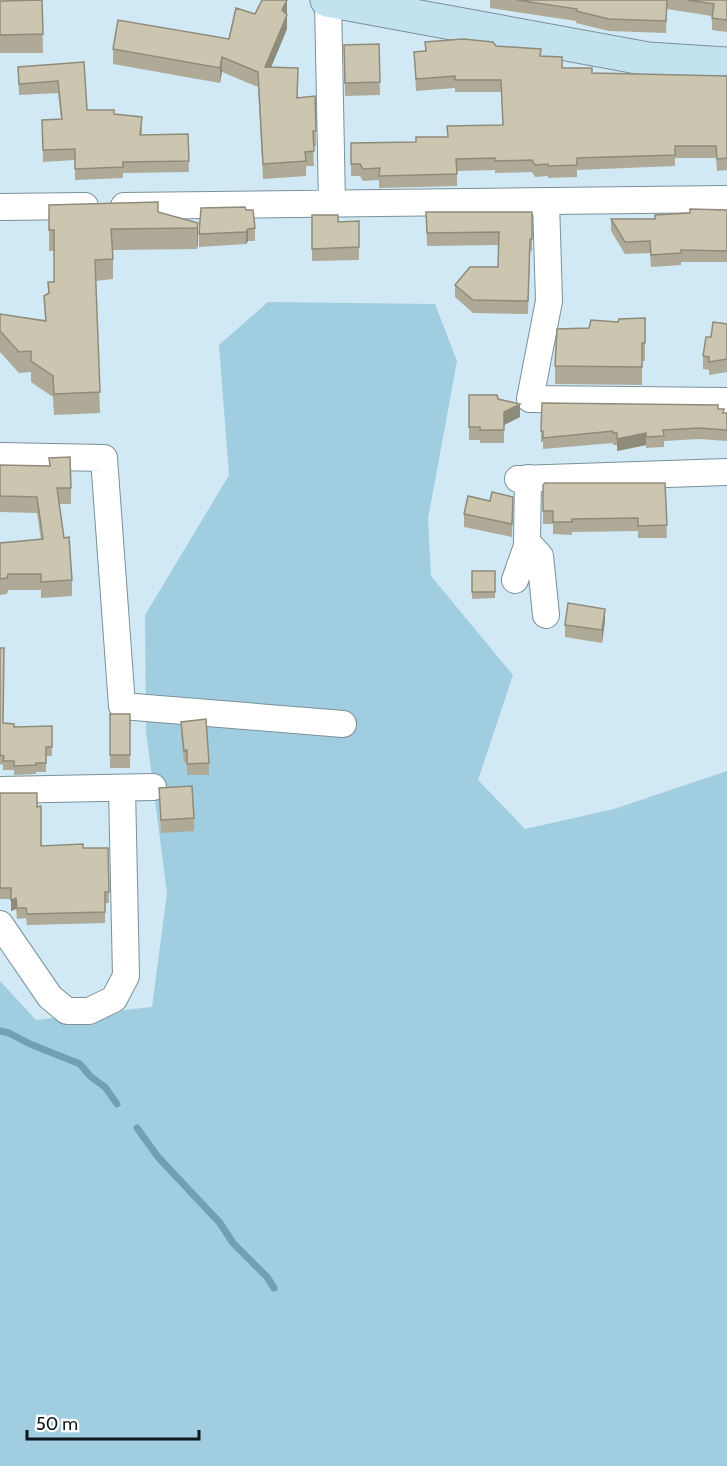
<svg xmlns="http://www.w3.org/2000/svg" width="727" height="1466" viewBox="0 0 727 1466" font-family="Cabin,sans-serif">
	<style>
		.green { fill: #a0cee0 }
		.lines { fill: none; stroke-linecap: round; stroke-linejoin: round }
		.stream { stroke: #6fa0b4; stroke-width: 7 }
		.street-casing { stroke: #7a919a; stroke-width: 28 }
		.secondary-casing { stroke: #7a919a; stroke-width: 35 }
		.street { stroke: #fff; stroke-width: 26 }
		.secondary { stroke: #c1e2ee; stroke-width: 33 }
		.wall { fill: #afaa97 }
		.shaded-wall { fill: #8f8b7b }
		.building { fill: #ccc6b0; stroke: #8f8b7b; stroke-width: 1.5 }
	</style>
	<rect width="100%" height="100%" fill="#d0e9f4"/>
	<!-- green -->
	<path class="green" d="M268 302 435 304 457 361 428 519 431 576 513 675 478 780 525 829 614 809 727 771V1466H0V981L36 1020 152 1007 167 893 146 731 145 615 229 475 219 345Z"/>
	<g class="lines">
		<!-- stream -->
		<path class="stream" d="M0 1031 9 1033 30 1044 80 1064 91 1077 105 1087 117 1104
			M137 1128 158 1157 220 1223 233 1243 267 1277 274 1288"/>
		<!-- street casing -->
		<g class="street-casing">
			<path id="street" d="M328 0 332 204
				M546 201 549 301 530 399 727 401
				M124 206 727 199
				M0 207 85 206
				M0 456 104 458 122 706 343 724
				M528 478 527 542 540 556 546 615
				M518 479 727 472
				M515 580 528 543
				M0 790 153 787
				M0 924 50 997 67 1011H89L114 999 126 976 122 788"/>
		</g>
		<!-- secondary casing -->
		<g class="secondary-casing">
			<path id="secondary" d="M327 0 648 59 727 64"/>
		</g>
		<!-- street -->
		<use href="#street" class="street"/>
		<!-- secondary -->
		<use href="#secondary" class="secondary"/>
	</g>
	<!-- wall -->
	<path class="wall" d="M42 0 43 53H0V1Z
		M487 0H727V32L712 30V16L667 9 666 33 609 31 576 23V21L490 8V0Z
		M255 14H287V29L271 67 297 98 315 96 316 146H313L314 166H306V176L263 179 258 87 222 72 220 83 113 64V49L229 39Z
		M425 42 496 46 541 56 562 68 592 73 727 76V170L717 171 716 158H675V166L577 170V177L548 178V176L535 177 532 172 495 173V170L457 171V186L379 188V180L363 181 360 176H351V143L416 142 447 137 503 125 501 92H455V88L416 91 414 52 425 51Z
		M379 44 380 95 345 96 344 45Z
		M84 62 87 110 114 114 142 128V135L188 134 189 172 123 173V178L75 180V160L43 162 42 120 61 119 58 93 19 95 18 67Z
		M49 205 158 212 198 223 197 249 113 250V279L96 281 100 413 54 415 53 397 31 382V372L19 373 0 352V314L45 320 44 296 48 293 54 282V251H49Z
		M727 210V262H681V265L651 267 650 253 625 254 611 231V219H655L690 213Z
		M426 212H532V251H530L528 314 473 313 455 297V285L498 267V245L427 246Z
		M312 215 338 222 359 221V260L312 261Z
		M255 228V241H248L246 244 199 247V234Z
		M727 324V372L709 375V370L703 369V356L711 337Z
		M557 329 645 343V361H642V385L555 384V366Z
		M469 395 498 399 520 417 504 425V443H480V440H469Z
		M718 409 724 413H727V441L699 439 664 441V447L646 448V445L617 451V445H613V443L543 449V442H541V431Z
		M49 458 71 488V504H59L64 538 72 580V596L41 598V590H8L7 594 0 595V543L41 540 37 513 0 512V465L49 466Z
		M665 483 667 538H638V531L572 532V535L553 534V524H543V485Z
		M513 497 512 537 464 527V514Z
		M472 571H495V598L472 599Z
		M605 621 602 643 565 637V625Z
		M0 648 3 723 14 727 52 747V756H46V772H36V774L14 775V770H3V765L0 764Z
		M110 714H130V768H110Z
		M181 722 209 763V775H187V762H184L181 734Z
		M159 788 194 818V831L161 833Z
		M0 793 37 807 41 846 83 848H108L109 903H105V923L27 925 26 918 17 919 16 909 11 911V899H0Z"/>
	<!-- shaded-wall -->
	<path class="shaded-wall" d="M287 0V14L282 10Z
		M287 15V29L265 82V67Z
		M222 57V72L220 83V68Z
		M198 223V244L197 249V228Z
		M248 229V241L246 244V232Z
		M520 404V417L504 425V412Z
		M646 433V445L617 451V439Z
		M605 609V621L602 643V630Z
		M16 898V909L11 911V900Z"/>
	<!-- building -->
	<path class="building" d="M42 0 43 34 0 35V1Z
		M262 0H287L282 10 287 15 265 67 298 68 297 98 315 96 316 131H313L314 151 305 152 306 161 263 164 258 72 222 57 220 68 113 49 118 20 229 39 236 8 255 14Z
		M517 0H667L666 21 609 19 576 11 577 9Z
		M687 0H727V20L712 18 714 4Z
		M463 39 493 42 496 46 541 49 540 56 562 57V68H592V73L727 76V158L717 159 716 146H675V155L577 158V165L548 166V164L535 165 532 160 495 161V158L456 159 457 174 379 176 380 168 363 169 360 164H351V143L416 142V137H448L447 126 503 125 501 80H455V76L416 79 414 52 426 51 425 42Z
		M379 44 380 82 345 83 344 45Z
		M84 62 87 110H114V114L142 117 140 135 188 134 189 161 123 162V167L75 169V149L43 150 42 120 62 119 58 81 19 84 18 67Z
		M158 202V212L198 223 197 228 111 229 113 259 95 260 100 392 54 394 53 376 31 361V351L19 352 0 331V314L46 321 44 296 49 293 48 282H54V230H49V205Z
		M245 207 246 210H253L255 228 248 229 246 232 199 234 201 208Z
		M690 209 727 210V251L681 250V253L651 255 650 241 625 242 611 219H655V215L690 213Z
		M426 212H532V239H530L528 301 473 300 455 285 470 267H498L499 232 427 233Z
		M312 215H338V222L359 221V247L312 249Z
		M645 318V343H642V367L555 366 557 329 589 328 591 320 618 322 619 319Z
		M713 322 727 324V359L709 362V357L703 356 706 337H711Z
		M469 395H497L498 399 520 404 504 412V430H480V427H469Z
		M542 403 718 405V409H724L723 413H727V430L699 428 663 430 664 436 646 437V433L617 439V433H613V431L543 438V431H541Z
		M70 457 71 488H57L64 538 69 537 72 580 41 582V574H8L7 578 0 579V543L43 539 37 497 0 496V465L50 466 49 458Z
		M545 483H665L667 525 638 526V518L572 519V522H553V511H543V485Z
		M492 492 513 497 512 524 464 514 468 496 490 501Z
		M472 571H495V592H472Z
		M568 603 605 609 602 630 565 625Z
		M0 648H4L3 723 14 724V727L52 726V747H46V763H36V765L14 766V761H3L4 756 0 755Z
		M110 714H130V755H110Z
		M206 719 209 763 187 764V750L184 751 181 722Z
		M192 786 194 818 161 820 159 788Z
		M0 793H37V807L41 806V846L83 844V848H108L109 892H105V912L27 914 26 908H17L16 898 11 900V888H0Z"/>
	<!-- scale -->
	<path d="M27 1430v9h172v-9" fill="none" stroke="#0e171a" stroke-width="3"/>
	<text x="36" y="1430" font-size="18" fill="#0e171a" stroke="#ffffff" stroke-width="4.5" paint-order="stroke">50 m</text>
</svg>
